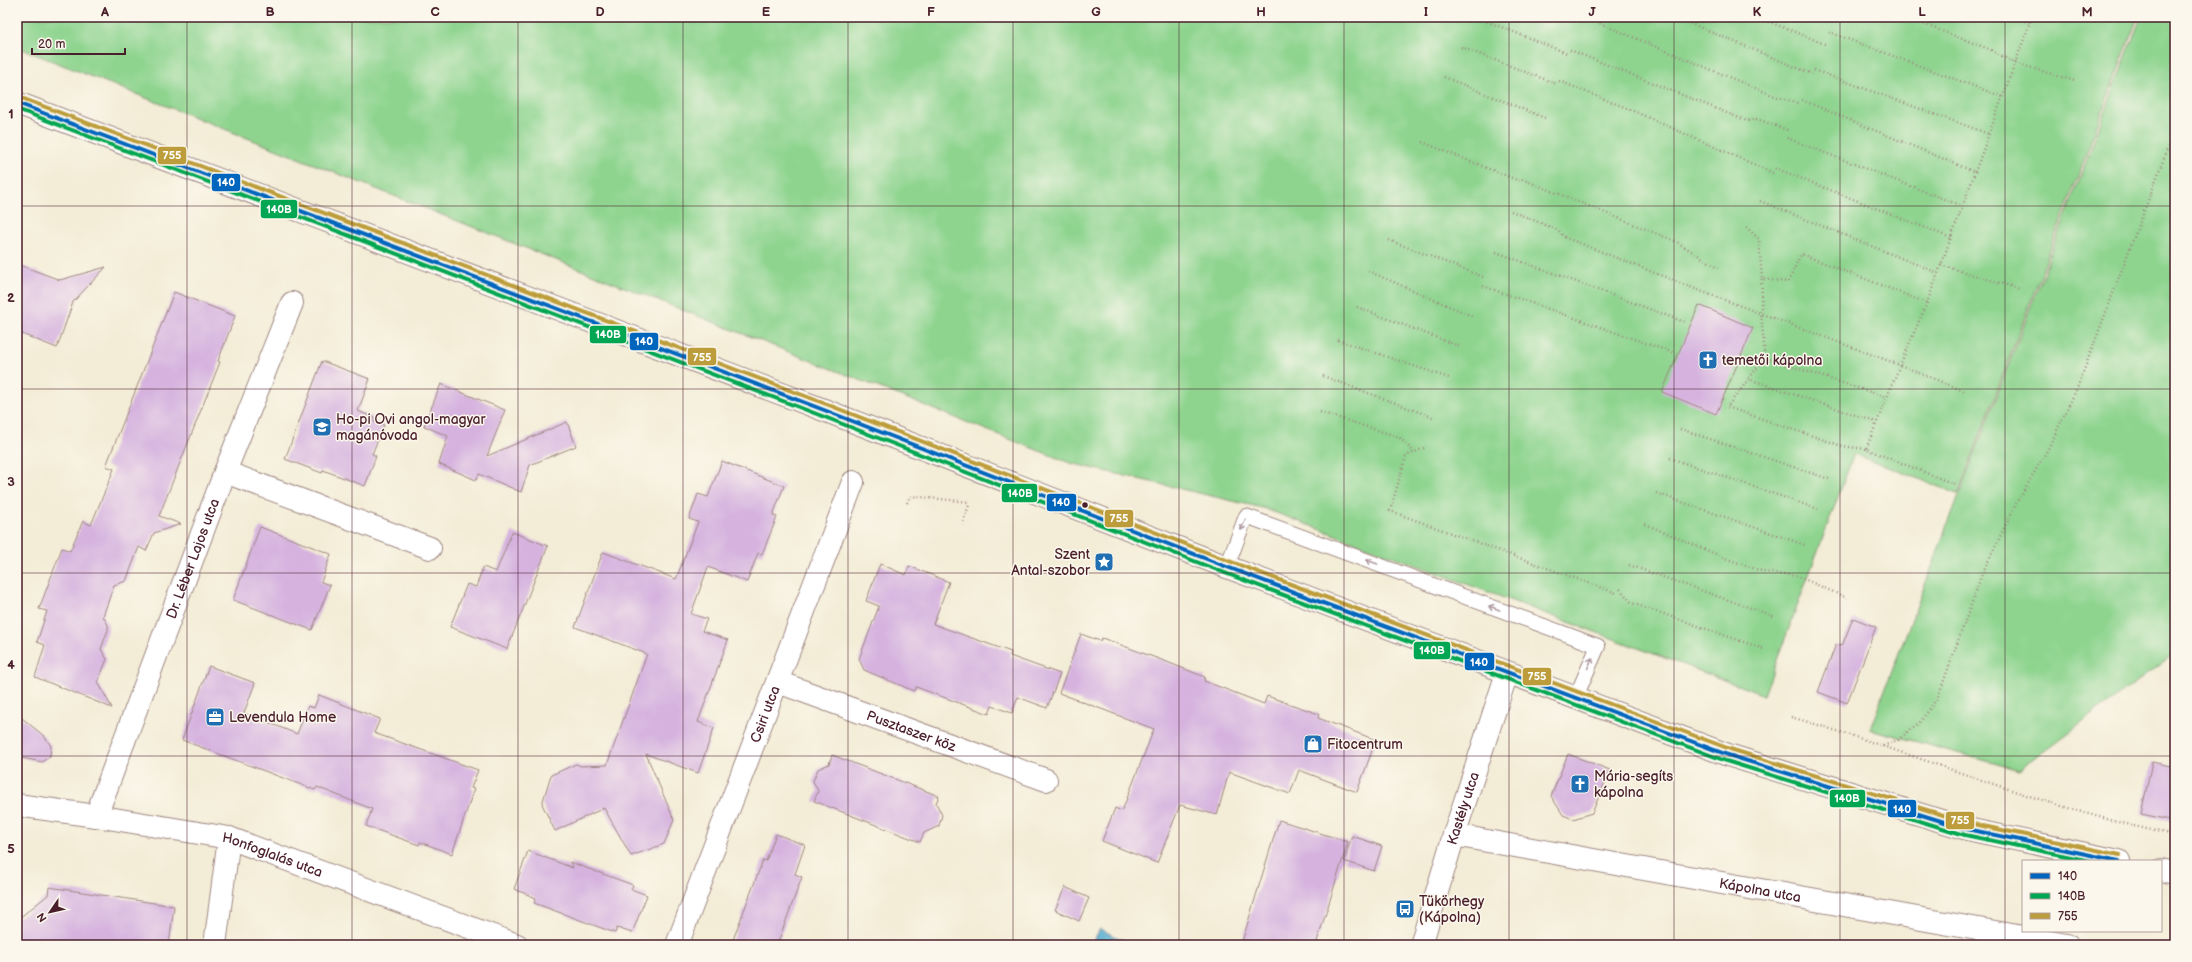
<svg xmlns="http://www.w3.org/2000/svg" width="2192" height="962" viewBox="0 0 2192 962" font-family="'Balsamiq Sans',sans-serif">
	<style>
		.green { fill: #8ed48f; stroke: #6c7a5d }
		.water { fill: #52abcf; stroke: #4e657d }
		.building { fill: #d6b3df }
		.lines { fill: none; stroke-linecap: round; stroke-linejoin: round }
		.lane-casing { stroke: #9e8680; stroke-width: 16 }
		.street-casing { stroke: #9e8680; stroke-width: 24 }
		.secondary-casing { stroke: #9e8680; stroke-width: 24 }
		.path { stroke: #9e8680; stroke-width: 2.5; stroke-dasharray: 1 3; stroke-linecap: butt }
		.lane { stroke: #fff; stroke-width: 14 }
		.street { stroke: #fff; stroke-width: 22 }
		.secondary { stroke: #fff; stroke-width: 22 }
		.bus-1-casing { stroke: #fbf7ec; stroke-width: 7 }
		.bus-2-casing { stroke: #fbf7ec; stroke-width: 7 }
		.bus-3-casing { stroke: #fbf7ec; stroke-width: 7 }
		.bus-1 { stroke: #0065bd; stroke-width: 4 }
		.bus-2 { stroke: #00a651; stroke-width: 4 }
		.bus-3 { stroke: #bd9d3b; stroke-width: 4 }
		.oneway { stroke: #ae9aa0 }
		.grid { fill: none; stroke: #4a1f2b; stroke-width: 1; stroke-opacity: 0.55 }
		.bus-dot { fill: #4a1f2b; stroke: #fbf7ec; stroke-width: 1.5 }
		.labels { text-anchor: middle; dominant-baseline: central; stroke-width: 3; stroke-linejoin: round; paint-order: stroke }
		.poi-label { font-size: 14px; fill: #4a1f2b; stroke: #fbf7ec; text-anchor: start }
		.street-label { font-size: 14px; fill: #4a1f2b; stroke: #fbf7ec }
		.line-badge { stroke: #fbf7ec; stroke-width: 1.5 }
		.badge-label { font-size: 11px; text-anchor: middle; font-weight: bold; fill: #fff }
		.neatline { fill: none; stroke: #4a1f2b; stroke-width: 1.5 }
		.grid-label { font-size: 13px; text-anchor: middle; font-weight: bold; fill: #4a1f2b }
	</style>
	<rect width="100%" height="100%" fill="#fbf7ec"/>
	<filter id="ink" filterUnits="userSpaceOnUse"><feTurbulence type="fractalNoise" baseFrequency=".025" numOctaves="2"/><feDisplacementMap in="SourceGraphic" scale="8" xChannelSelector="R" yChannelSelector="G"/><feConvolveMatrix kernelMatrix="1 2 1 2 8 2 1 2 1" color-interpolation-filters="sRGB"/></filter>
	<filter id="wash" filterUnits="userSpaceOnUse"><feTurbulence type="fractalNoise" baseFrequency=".012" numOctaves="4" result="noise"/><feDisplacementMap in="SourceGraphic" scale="16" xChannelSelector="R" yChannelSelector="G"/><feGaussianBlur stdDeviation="0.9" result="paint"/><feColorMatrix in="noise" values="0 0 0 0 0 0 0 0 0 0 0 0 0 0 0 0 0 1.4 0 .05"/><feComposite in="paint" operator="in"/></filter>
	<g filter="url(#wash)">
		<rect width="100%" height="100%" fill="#f3ecd6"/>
		<!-- green -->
		<path class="green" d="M17 17H2138L1958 494 1854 454 1764 695 1263 508 1070 463 17 47Z
			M2141 17H2175V653L2019 770 1870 729Z"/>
		<!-- water -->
		<path class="water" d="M1100 929 1125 941V945H1091Z"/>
		<g id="blocks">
			<!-- building -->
			<path class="building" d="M17 264 60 280 106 267 73 302 57 348 17 332Z
				M174 292 235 316 218 361 220 362 159 516 181 524 154 533 146 551 139 547 126 581 114 585 103 616 108 625V630L101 649 107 659 98 682 112 708 35 677 45 645 37 642 47 611 39 609 62 548 70 551 83 521 91 525 114 469 106 466Z
				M1699 305 1753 328 1716 414 1662 392Z
				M322 361 370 379 358 411 375 418 374 422 384 425 372 454 376 456 365 486 323 470 322 473 285 459Z
				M441 384 505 410 487 456 567 422 576 446 530 465 521 492 479 474 476 480 439 464 448 436 424 426Z
				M722 461 784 486 773 515 777 517 762 554 758 553 747 582 708 567 691 614 707 619 702 631 728 640 698 722 714 728 698 773 646 754 674 820 664 844 631 856 604 808 555 831 542 804 551 775 576 764 581 766 607 765 647 654 575 627 603 552 676 579 698 522 689 519 698 494 708 497Z
				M260 527 331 554 321 582 330 585 312 630 233 600Z
				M512 532 548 546 507 649 450 627 467 584 476 587 483 567 496 572Z
				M880 564 906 575 909 566 949 582 933 624 1011 652 1010 656 1060 674 1047 708 1018 697 1012 713 992 706 989 714 916 687 914 691 864 670 859 659 879 606 866 601Z
				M1853 618 1876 627 1847 703 1818 692 1836 644 1842 646Z
				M1081 634 1100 641 1102 638 1167 662 1205 677 1204 681 1264 704 1267 696 1319 714 1318 718 1376 740 1357 792 1299 770 1290 794 1229 772 1217 815 1180 805 1157 863 1102 841 1115 808 1122 811 1154 729 1059 693Z
				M209 666 255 683 244 713 297 734 308 706 314 708 319 695 380 719 374 733 478 770 471 788 474 789 452 854 420 842 419 845 366 826 372 809 317 787 315 790 182 740Z
				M17 714 44 736 51 746 50 756 42 762 17 757Z
				M1568 754 1610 770 1592 813 1573 819 1563 815 1551 796Z
				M832 755 939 796 936 803 942 815 939 826 924 833 920 842 814 801 818 791 813 781 818 769 829 764Z
				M2152 762 2175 767V821L2141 814Z
				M1279 820 1348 842 1316 945H1241Z
				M776 834 805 845 795 874 802 877 777 945H731L763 860 766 861Z
				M1352 836 1382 846 1374 871 1344 861Z
				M528 851 573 868 570 862 633 885 631 889 647 895 632 933 617 928 615 933 534 903 536 898 514 889Z
				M49 887 174 906 169 945H17L18 919 48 895Z
				M1065 887 1089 898 1079 921 1055 910Z"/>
		</g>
	</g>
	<g filter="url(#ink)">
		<use href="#blocks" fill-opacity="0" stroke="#9e8680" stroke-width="1"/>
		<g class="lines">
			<!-- lane casing -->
			<g class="lane-casing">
				<path id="lane" d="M1227 567 1246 516 1598 646 1575 699"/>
			</g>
			<!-- street casing -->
			<g class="street-casing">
				<g id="street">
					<path d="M225 472 430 548"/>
					<path id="s1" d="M778 682 1046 780"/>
					<path id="s2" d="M17 805 96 816 229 838 517 945"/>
					<path id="s3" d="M96 816 225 472 292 303"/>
					<path id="s4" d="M1454 835 2067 945"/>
					<path d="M215 945 229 838"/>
					<path id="s5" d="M677 945 853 482"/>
					<path id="s6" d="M1421 945 1454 835 1507 673"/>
				</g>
			</g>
			<!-- secondary casing -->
			<g class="secondary-casing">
				<path id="secondary" d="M17 103 824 410 1227 567 1728 755 1967 829 2119 861
					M2161 870 2175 873"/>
			</g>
			<!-- path -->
			<path class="path" d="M1476 17 1569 54
				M1569 17 1581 22
				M1585 17 1772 95 1800 104
				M1675 17 1812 74
				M1757 17 1825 44
				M1905 17 1989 49 2015 63 2075 81
				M2013 17 2030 23
				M1829 32 2003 97
				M1461 47 1557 84
				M1570 50 1747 121 1757 119 1790 131
				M1814 70 1989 134
				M1444 77 1545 118
				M1559 81 1629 109 1773 173
				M1802 100 1975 172
				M1787 138 1962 206
				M1422 142 1522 182
				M1775 168 1951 238
				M1522 179 1675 241 1719 268
				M1760 201 1938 273
				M1511 211 1558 230 1564 237 1703 292 1900 365 1866 449 1954 484
				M1746 227 1759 239 1762 279 1788 282 1801 254 1927 303
				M1389 240 1486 278
				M1496 252 1687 323
				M1941 265 2020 289
				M1368 271 1472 316
				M1762 279 1761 312 1765 358 1886 397
				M1483 286 1674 353
				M1357 307 1461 347
				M1338 340 1449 378
				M1323 376 1435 418
				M1749 378 1765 358
				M1964 391 1900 365 1927 303 2032 17
				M1320 412 1399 437 1414 452
				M1680 429 1829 479
				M1424 448 1406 456 1390 511 1616 593
				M1866 449 1842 446 1727 407 1749 379 1876 422
				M1670 458 1818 509
				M1656 493 1805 545
				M907 503 910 496 970 502 962 525
				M1645 524 1725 558 1764 572 1797 576 1847 598
				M1629 565 1776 617
				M1620 589 1632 603 1764 649
				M1791 717C1920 754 2043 809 2175 835
				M1883 746 1898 740 1921 721 1938 697 1982 574 2016 504 2048 449 2078 386 2175 129"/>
			<!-- lane -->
			<use href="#lane" class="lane"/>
			<!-- street -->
			<use href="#street" class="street"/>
			<!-- secondary -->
			<use href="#secondary" class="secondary"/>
			<!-- bus-1 casing -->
			<g class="bus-1-casing">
				<path id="bus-1" d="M17 103 824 410 1227 567 1728 755 1967 829 2119 861"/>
			</g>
			<!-- bus-2 casing -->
			<g class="bus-2-casing">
				<path id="bus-2" d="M17 109 822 416 1225 573 1726 761 1965 835 2090 861"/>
			</g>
			<!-- bus-3 casing -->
			<g class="bus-3-casing">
				<path id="bus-3" d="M19 97 826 404 1229 561 1730 749 1969 823 2120 855"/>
			</g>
			<!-- bus-1 -->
			<use href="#bus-1" class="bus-1"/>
			<!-- bus-2 -->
			<use href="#bus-2" class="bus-2"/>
			<!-- bus-3 -->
			<use href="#bus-3" class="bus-3"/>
		</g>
		<!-- one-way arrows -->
		<defs><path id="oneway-shaft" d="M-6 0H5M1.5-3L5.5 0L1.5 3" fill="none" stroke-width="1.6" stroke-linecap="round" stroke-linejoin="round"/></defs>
		<g class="oneway">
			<use href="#oneway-shaft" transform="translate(1243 525) rotate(112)"/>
			<use href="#oneway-shaft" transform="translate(1372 562) rotate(-160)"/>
			<use href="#oneway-shaft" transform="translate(1494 608) rotate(-160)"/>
			<use href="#oneway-shaft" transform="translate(1590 663) rotate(-66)"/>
		</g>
	</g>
	<!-- grid -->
	<path class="grid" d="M187 17V945M352 17V945M518 17V945M683 17V945M848 17V945M1013 17V945M1179 17V945M1344 17V945M1509 17V945M1674 17V945M1840 17V945M2005 17V945M17 206H2175M17 389H2175M17 573H2175M17 756H2175"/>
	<!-- icons -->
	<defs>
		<g id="church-square" transform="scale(1)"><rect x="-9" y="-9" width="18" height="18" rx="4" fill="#1f6fb2" stroke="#fbf7ec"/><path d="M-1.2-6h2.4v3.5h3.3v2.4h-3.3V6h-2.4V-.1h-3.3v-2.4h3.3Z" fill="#fff"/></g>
		<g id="school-square" transform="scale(1)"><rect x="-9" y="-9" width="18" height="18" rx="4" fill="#1f6fb2" stroke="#fbf7ec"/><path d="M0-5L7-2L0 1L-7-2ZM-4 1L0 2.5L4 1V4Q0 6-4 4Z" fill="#fff"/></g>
		<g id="sight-square" transform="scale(1)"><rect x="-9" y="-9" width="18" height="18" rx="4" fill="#1f6fb2" stroke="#fbf7ec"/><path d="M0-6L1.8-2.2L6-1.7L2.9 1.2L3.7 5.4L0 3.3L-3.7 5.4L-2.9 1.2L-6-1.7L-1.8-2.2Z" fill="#fff"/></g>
		<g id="office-square" transform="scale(1)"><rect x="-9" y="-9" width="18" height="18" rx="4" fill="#1f6fb2" stroke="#fbf7ec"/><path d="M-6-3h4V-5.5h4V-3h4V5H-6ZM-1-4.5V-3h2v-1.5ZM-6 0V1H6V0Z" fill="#fff"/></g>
		<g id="shop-square" transform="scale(1)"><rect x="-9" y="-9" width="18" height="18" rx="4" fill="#1f6fb2" stroke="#fbf7ec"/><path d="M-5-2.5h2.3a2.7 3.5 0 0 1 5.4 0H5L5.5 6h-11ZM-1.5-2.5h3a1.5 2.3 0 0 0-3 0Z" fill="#fff"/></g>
		<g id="bus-square" transform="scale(1)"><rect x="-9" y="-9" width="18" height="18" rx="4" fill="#1f6fb2" stroke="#fbf7ec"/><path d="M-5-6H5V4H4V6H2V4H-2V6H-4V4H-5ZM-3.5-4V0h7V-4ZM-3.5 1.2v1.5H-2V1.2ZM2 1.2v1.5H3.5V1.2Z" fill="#fff"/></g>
	</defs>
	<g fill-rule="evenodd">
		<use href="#church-square" x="1708" y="360"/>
		<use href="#school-square" x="322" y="427"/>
		<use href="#sight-square" x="1104" y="562"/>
		<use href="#office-square" x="215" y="717"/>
		<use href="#shop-square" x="1313" y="744"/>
		<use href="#church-square" x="1580" y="784"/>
		<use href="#bus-square" x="1405" y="909"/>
	</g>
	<!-- markers -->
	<circle class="bus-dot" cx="1085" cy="505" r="3.5"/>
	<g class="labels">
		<!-- poi labels -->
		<g class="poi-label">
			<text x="1722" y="360">temetői kápolna</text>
			<text x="336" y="419">Ho-pi Ovi angol-magyar<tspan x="336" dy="16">magánóvoda</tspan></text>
			<text x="1090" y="554" text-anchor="end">Szent<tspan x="1090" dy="16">Antal-szobor</tspan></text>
			<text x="229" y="717">Levendula Home</text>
			<text x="1327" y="744">Fitocentrum</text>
			<text x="1594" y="776">Mária-segíts<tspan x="1594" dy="16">kápolna</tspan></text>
			<text x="1419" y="901">Tükörhegy<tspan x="1419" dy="16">(Kápolna)</tspan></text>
		</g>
		<!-- street labels -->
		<g class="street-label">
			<text stroke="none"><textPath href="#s3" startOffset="275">Dr. Léber Lajos utca</textPath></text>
			<text stroke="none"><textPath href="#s5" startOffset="247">Csiri utca</textPath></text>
			<text stroke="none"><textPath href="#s1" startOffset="142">Pusztaszer köz</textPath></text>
			<text stroke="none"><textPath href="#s6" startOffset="143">Kastély utca</textPath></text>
			<text stroke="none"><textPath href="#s2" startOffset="261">Honfoglalás utca</textPath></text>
			<text stroke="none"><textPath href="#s4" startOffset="311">Kápolna utca</textPath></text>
		</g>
	</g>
	<g class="line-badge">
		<rect x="157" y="146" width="30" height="19" rx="4" fill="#bd9d3b"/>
		<rect x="211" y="173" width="30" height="19" rx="4" fill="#0065bd"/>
		<rect x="260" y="199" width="38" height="20" rx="4" fill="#00a651"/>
		<rect x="589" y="325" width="38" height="19" rx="4" fill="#00a651"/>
		<rect x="629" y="332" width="30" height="19" rx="4" fill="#0065bd"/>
		<rect x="687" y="347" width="30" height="19" rx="4" fill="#bd9d3b"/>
		<rect x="1001" y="483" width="37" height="20" rx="4" fill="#00a651"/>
		<rect x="1046" y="493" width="31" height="19" rx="4" fill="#0065bd"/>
		<rect x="1104" y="509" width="30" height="19" rx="4" fill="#bd9d3b"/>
		<rect x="1413" y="641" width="38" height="19" rx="4" fill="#00a651"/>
		<rect x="1464" y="652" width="31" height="19" rx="4" fill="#0065bd"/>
		<rect x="1522" y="667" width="30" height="19" rx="4" fill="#bd9d3b"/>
		<rect x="1829" y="789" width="37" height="19" rx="4" fill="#00a651"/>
		<rect x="1887" y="799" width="30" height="19" rx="4" fill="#0065bd"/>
		<rect x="1945" y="811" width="30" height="19" rx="4" fill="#bd9d3b"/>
	</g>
	<g class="badge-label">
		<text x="172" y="159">755</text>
		<text x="226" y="186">140</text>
		<text x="279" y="213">140B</text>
		<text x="608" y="338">140B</text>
		<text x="644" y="345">140</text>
		<text x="702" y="361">755</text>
		<text x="1020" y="497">140B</text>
		<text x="1061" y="506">140</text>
		<text x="1119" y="522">755</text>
		<text x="1432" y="654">140B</text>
		<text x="1479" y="666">140</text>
		<text x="1537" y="680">755</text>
		<text x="1847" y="802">140B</text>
		<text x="1902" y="813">140</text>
		<text x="1960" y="824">755</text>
	</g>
	<!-- margin -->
	<rect width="2192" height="962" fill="none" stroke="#fbf7ec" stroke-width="44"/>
	<!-- legend -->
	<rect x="2022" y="860" width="140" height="72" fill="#fbf7ec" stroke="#b4a19f"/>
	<rect x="2030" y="873" width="20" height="6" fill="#0065bd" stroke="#b4a19f"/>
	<text x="2058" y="880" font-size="12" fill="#4a1f2b">140</text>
	<rect x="2030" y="893" width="20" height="6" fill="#00a651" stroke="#b4a19f"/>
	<text x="2058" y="900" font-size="12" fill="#4a1f2b">140B</text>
	<rect x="2030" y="913" width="20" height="6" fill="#bd9d3b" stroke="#b4a19f"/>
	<text x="2058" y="920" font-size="12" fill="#4a1f2b">755</text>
	<!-- north arrow -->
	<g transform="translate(50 912) rotate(236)" stroke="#fbf7ec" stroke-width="3" paint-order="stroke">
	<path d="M0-3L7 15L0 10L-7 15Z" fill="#4a1f2b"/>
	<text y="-6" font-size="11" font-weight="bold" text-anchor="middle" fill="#4a1f2b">N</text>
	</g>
	<!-- scale -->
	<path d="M32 48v6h93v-6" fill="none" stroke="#4a1f2b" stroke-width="2"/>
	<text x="38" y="48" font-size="12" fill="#4a1f2b" stroke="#fbf7ec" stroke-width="3" paint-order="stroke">20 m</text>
	<rect x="22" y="22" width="2148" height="918" class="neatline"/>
	<g class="grid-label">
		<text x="105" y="16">A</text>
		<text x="270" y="16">B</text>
		<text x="435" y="16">C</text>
		<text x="600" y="16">D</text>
		<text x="766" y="16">E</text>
		<text x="931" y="16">F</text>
		<text x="1096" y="16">G</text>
		<text x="1261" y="16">H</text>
		<text x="1426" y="16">I</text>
		<text x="1592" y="16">J</text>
		<text x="1757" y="16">K</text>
		<text x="1922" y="16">L</text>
		<text x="2087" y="16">M</text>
		<text x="11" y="118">1</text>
		<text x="11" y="302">2</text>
		<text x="11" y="486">3</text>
		<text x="11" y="669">4</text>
		<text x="11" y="853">5</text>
	</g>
</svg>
